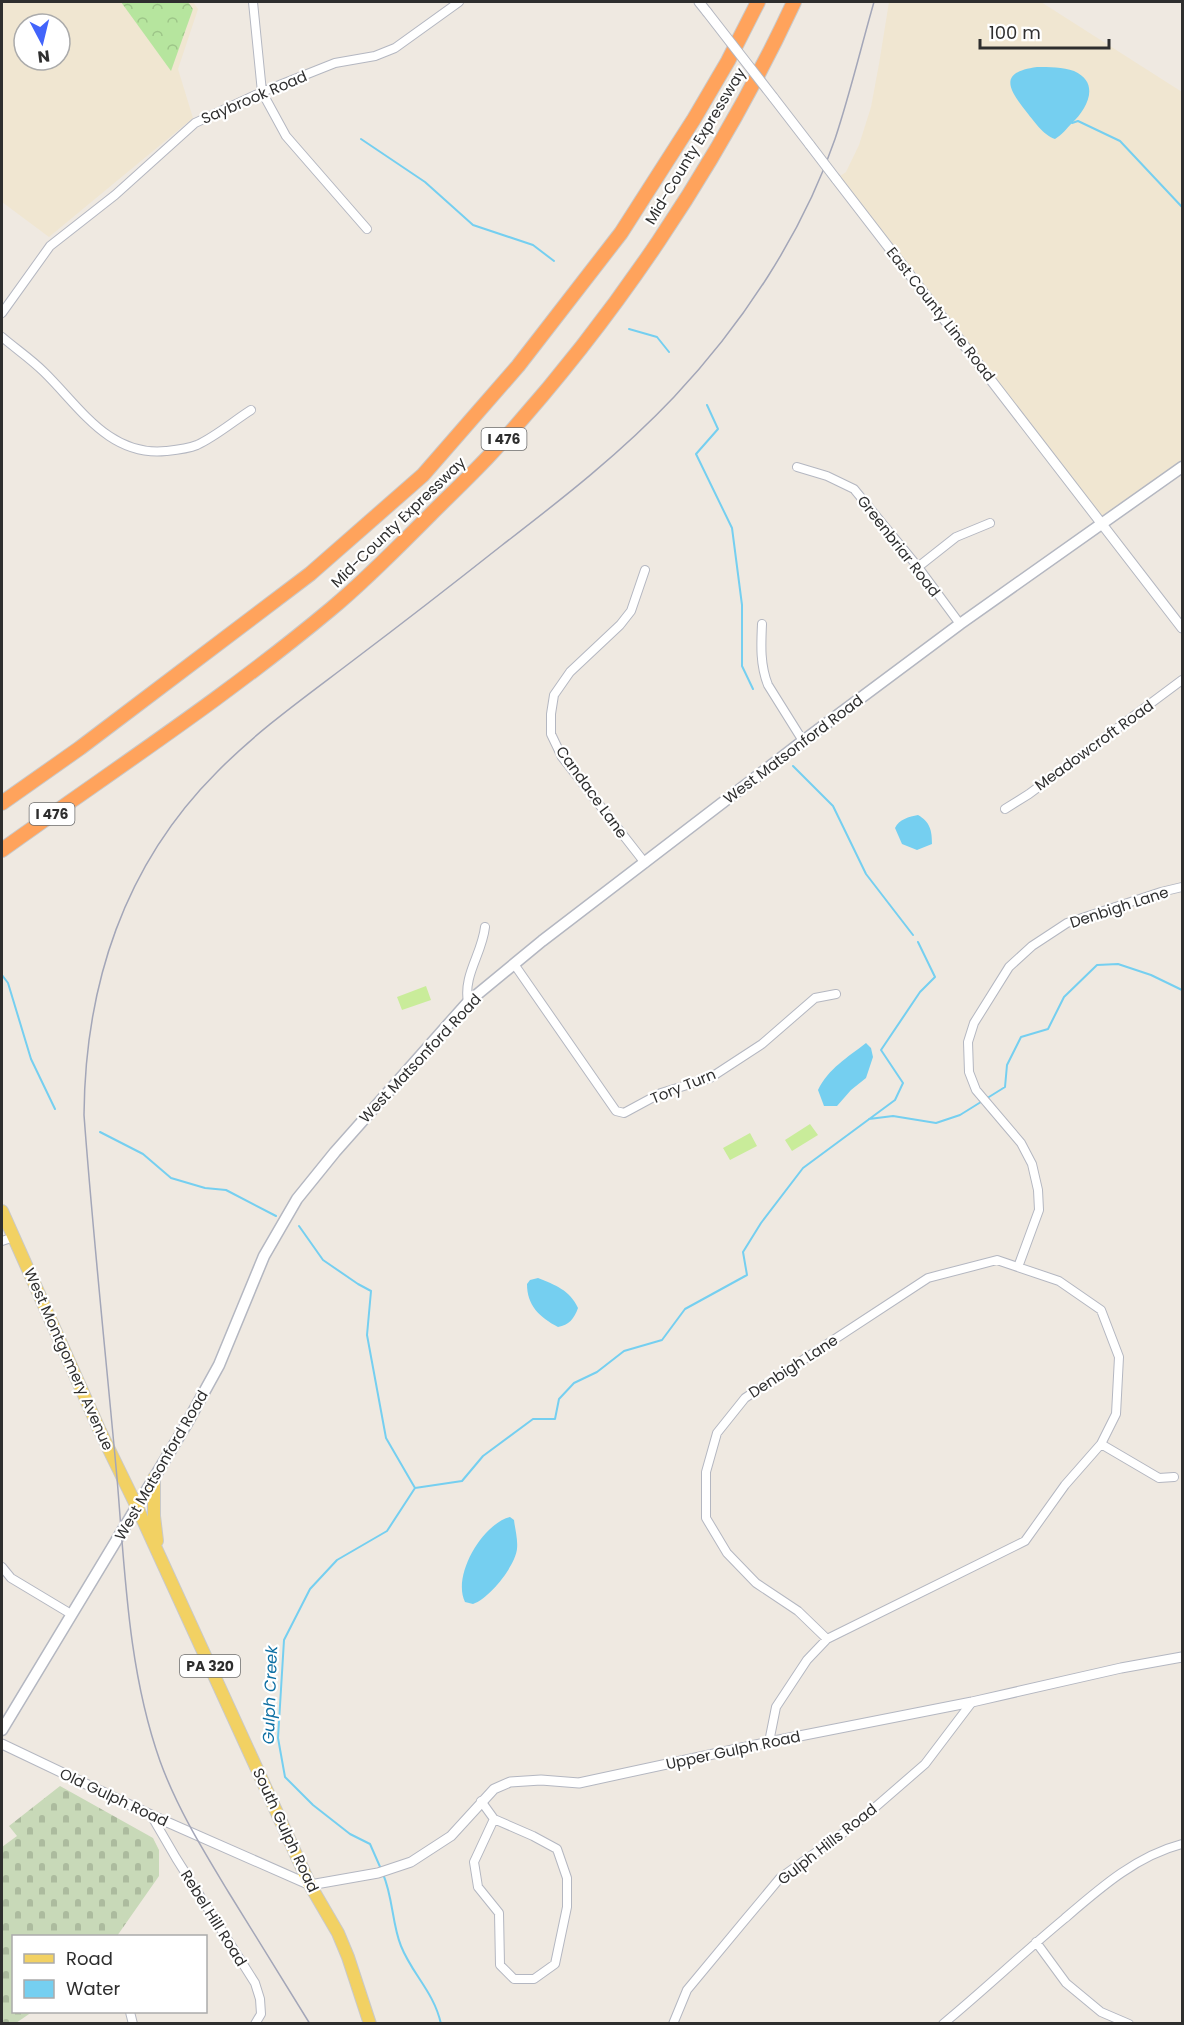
<svg xmlns="http://www.w3.org/2000/svg" width="1184" height="2025" viewBox="0 0 1184 2025" font-family="Poppins,sans-serif">
	<style>
		.education { fill: #f0e6d1; fill-rule: evenodd }
		.forest { fill: url(#forest-crowns) }
		.cemetery { fill: url(#cemetery-stones) }
		.pitch { fill: #c9ec9a }
		.water { fill: #75cff0 }
		.lines { fill: none; stroke-linecap: round; stroke-linejoin: round }
		.stream { stroke: #75cff0; stroke-width: 2 }
		.minor-casing { stroke: #b4b7c1; stroke-width: 10 }
		.tertiary-casing { stroke: #b4b7c1; stroke-width: 11 }
		.secondary-casing { stroke: #b4b7c1; stroke-width: 13 }
		.primary-casing { stroke: #c9c9c9; stroke-width: 14 }
		.motorway-casing { stroke: #c9c9c9; stroke-width: 16 }
		.minor { stroke: #fff; stroke-width: 8 }
		.tertiary { stroke: #fff; stroke-width: 9 }
		.secondary { stroke: #fff; stroke-width: 10 }
		.primary { stroke: #f2d163; stroke-width: 12 }
		.motorway { stroke: #ffa35c; stroke-width: 14 }
		.tram { stroke: #a3a6b8; stroke-width: 1.5 }
		.tertiary-bridge-casing { stroke: #b4b7c1; stroke-width: 11; stroke-linecap: butt }
		.tertiary-bridge { stroke: #fff; stroke-width: 9 }
		.labels { text-anchor: middle; dominant-baseline: central; stroke-width: 4.5; stroke-linejoin: round; paint-order: stroke }
		.shield { fill: #fff; stroke: #6d6d6d; stroke-width: 1.5 }
		.shield-label { font-size: 14px; font-weight: bold; fill: #2e2e2e }
		.street-label { font-size: 15px; fill: #2e2e2e; stroke: #fff }
		.water-label { font-size: 16px; font-style: italic; fill: #0d6fa3; stroke: #fff }
	</style>
	<defs>
		<pattern id="forest-crowns" width="20" height="18" patternUnits="userSpaceOnUse" patternTransform="scale(1.5)"><rect width="20" height="18" fill="#b6e59e"/><path d="M2 6a3 3 0 1 1 6 0M12 15a3 3 0 1 1 6 0" fill="none" stroke="#9dc588"/></pattern>
		<pattern id="cemetery-stones" width="16" height="16" patternUnits="userSpaceOnUse" patternTransform="scale(1.5)"><rect width="16" height="16" fill="#c8d9b8"/><path d="M2 7V4a2 2 0 0 1 4 0v3zM10 15v-3a2 2 0 0 1 4 0v3z" fill="#acbb9e"/></pattern>
	</defs>
	<rect width="100%" height="100%" fill="#efe9e1"/>
	<!-- education -->
	<path class="education" d="M2 2H193L198 9 178 69 193 118 49 237 2 202ZM24 24H60V60H24Z
		M889 2H1041L1182 92V467L1101 523 836 179 846 172 859 145 871 107 879 64Z"/>
	<!-- forest -->
	<path class="forest" d="M121 2H188L193 9 171 71Z"/>
	<!-- cemetery -->
	<path class="cemetery" d="M60 1786 153 1838 159 1850V1876L117 1936H14V2012H32L16 2023H2V1847L17 1836 9 1826Z"/>
	<!-- pitch -->
	<path class="pitch" d="M426 986 431 1000 402 1010 397 997Z
		M810 1124 818 1135 792 1151 785 1140Z
		M750 1133 757 1146 730 1160 723 1148Z"/>
	<!-- water -->
	<path class="water" d="M1037 67C1049 67 1063 67 1074 71 1101 83 1087 109 1072 123 1067 128 1062 135 1055 139 1044 136 1033 120 1025 110 1007 87 1000 72 1037 67Z
		M918 815C930 822 932 830 932 844L917 850 902 844 895 828C899 819 909 817 918 815Z
		M866 1043 871 1048 873 1057 866 1078 851 1090 837 1106H824L818 1090C829 1068 847 1058 866 1043Z
		M538 1278C555 1285 570 1290 578 1308 574 1319 569 1325 558 1327 539 1317 527 1305 527 1284L530 1280Z
		M510 1517 514 1520C515 1529 518 1539 517 1549 515 1566 490 1598 473 1604L465 1602C452 1576 482 1524 510 1517Z"/>
	<g class="lines">
		<!-- stream -->
		<path class="stream" d="M1072 123 1078 121 1120 141 1182 207
			M361 139 425 182 473 225 533 245 554 261
			M629 329 657 337 669 352
			M707 405 718 429 696 454 732 528 742 605V666L753 689
			M793 766 833 806 866 874 913 935
			M2 975 8 983 31 1059 55 1109
			M869 1119 893 1116 936 1123 960 1115 1005 1087 1007 1065 1021 1037 1048 1029 1064 997 1097 965 1118 964 1151 975 1182 990
			M100 1132 143 1154 171 1178 205 1188 226 1190 276 1216
			M299 1226 323 1260 358 1284 371 1291 367 1335 386 1438 415 1488
			M381 1869 370 1844 350 1834 313 1805 285 1777 278 1738 284 1640 310 1589 337 1560 387 1531 415 1488 462 1481 483 1456 533 1419H555L559 1399 574 1383 597 1372 624 1351 662 1340 685 1309 747 1275 743 1252 761 1223 803 1168 895 1100 903 1083 881 1050 920 992 935 977 918 942
			M383 1874C393 1897 392 1924 401 1946 412 1974 434 1992 441 2024"/>
		<!-- minor casing -->
		<g class="minor-casing">
			<path id="minor" d="M253 2 262 92 286 136 367 229
				M2 313 50 246 115 195 195 123 262 92 335 63 375 56 395 48 459 2
				M2 337C16 349 31 359 44 372 80 407 109 457 166 451 176 450 187 449 197 445 215 437 235 420 251 410
				M797 467 827 476 854 489 918 567 960 624
				M918 567 956 537 990 523
				M762 624C761 645 760 665 768 685L803 741
				M1005 809 1029 794 1182 680
				M645 863 562 757 551 734V714L554 695 570 672 620 625 631 611 645 570
				M514 964 616 1111 624 1113 661 1093 710 1078 762 1044 815 998 836 994
				M468 1002C463 975 482 954 485 927
				M2 1241 14 1237
				M997 1260 1059 1281 1101 1310 1119 1357 1116 1414 1101 1444 1065 1485 1025 1541 827 1639 798 1611 756 1583 727 1553 706 1518V1472L717 1433 745 1398 928 1278Z
				M1018 1267 1039 1210 1038 1190 1032 1164 1021 1143 976 1090 969 1072 968 1042 974 1023 1009 967 1032 946 1067 923 1161 892 1182 887
				M1101 1444 1159 1478 1174 1477
				M2 1567 11 1578 71 1614
				M769 1742 776 1707 807 1660 827 1639
				M481 1801 494 1819
				M151 1815 176 1858 255 1983 260 1999 261 2014 255 2024
				M494 1819 533 1836 557 1849 567 1878V1907L555 1964 534 1979H514L500 1965 499 1913 478 1887 474 1862Z
				M1036 1942 1066 1983 1101 2012 1129 2024
				M130 2012 133 2024
				M673 2024 687 1990 780 1878 857 1823 925 1764 972 1702
				M943 2024C984 1990 1023 1953 1064 1919 1100 1888 1136 1856 1182 1844"/>
		</g>
		<!-- tertiary casing -->
		<g class="tertiary-casing">
			<path id="tertiary" d="M699 2 707 12
				M773 97 810 145
				M836 179 1182 628
				M2 1744 151 1815 310 1885 378 1873 411 1862 451 1836 494 1789 510 1782 541 1780 579 1783 769 1742 972 1702 1121 1668 1182 1657"/>
		</g>
		<!-- secondary casing -->
		<g class="secondary-casing">
			<path id="secondary" d="M2 1730 186 1425 219 1365 264 1256 297 1199 335 1152 468 1002 542 941 803 741 960 624 1182 467"/>
		</g>
		<!-- primary casing -->
		<g class="primary-casing">
			<path id="primary" d="M2 1211 100 1431 137 1507 310 1885 338 1933 348 1957 370 2024
				M154 1478V1516L157 1541"/>
		</g>
		<!-- motorway casing -->
		<g class="motorway-casing">
			<path id="motorway" d="M2 803 80 748 310 574 423 475 518 366 621 233 694 119 728 61 758 2
				M2 850C112 771 227 696 331 609 366 580 398 547 430 515 449 496 469 477 488 457 612 323 717 167 794 2"/>
		</g>
		<!-- minor -->
		<use href="#minor" class="minor"/>
		<!-- tertiary -->
		<use href="#tertiary" class="tertiary"/>
		<!-- secondary -->
		<use href="#secondary" class="secondary"/>
		<!-- primary -->
		<use href="#primary" class="primary"/>
		<!-- motorway -->
		<use href="#motorway" class="motorway"/>
		<!-- tram -->
		<path class="tram" d="M310 2024C283 1980 256 1936 229 1893 203 1850 177 1808 160 1761 128 1671 125 1572 117 1478 106 1357 93 1236 84 1115 85 985 124 865 217 772 258 730 308 695 355 659 404 622 453 584 501 546 562 499 621 453 674 397 742 325 803 233 835 139 850 94 861 47 874 2"/>
		<!-- tertiary-bridge casing -->
		<g class="tertiary-bridge-casing">
			<path id="tertiary-bridge" d="M707 12 773 97
				M810 145 836 179"/>
		</g>
		<!-- tertiary-bridge -->
		<use href="#tertiary-bridge" class="tertiary-bridge"/>
	</g>
	<g class="labels">
		<!-- shield labels -->
		<g class="shield">
			<rect x="481.5" y="428" width="45" height="22" rx="4.5"/>
			<rect x="29.5" y="803" width="45" height="22" rx="4.5"/>
			<rect x="180" y="1655" width="60" height="22" rx="4.5"/>
		</g>
		<g class="shield-label">
			<text x="504" y="439">I 476</text>
			<text x="52" y="814">I 476</text>
			<text x="210" y="1666">PA 320</text>
		</g>
		<!-- street labels -->
		<g class="street-label">
			<text transform="translate(254 97) rotate(-23)">Saybrook Road</text>
			<text transform="translate(695 146) rotate(-59)">Mid-County Expressway</text>
			<text transform="translate(941 314) rotate(52)">East County Line Road</text>
			<text transform="translate(398 522) rotate(-44)">Mid-County Expressway</text>
			<text transform="translate(899 546) rotate(52)">Greenbriar Road</text>
			<text transform="translate(1094 745) rotate(-36)">Meadowcroft Road</text>
			<text transform="translate(793 749) rotate(-37)">West Matsonford Road</text>
			<text transform="translate(592 792) rotate(54)">Candace Lane</text>
			<text transform="translate(1119 907) rotate(-18)">Denbigh Lane</text>
			<text transform="translate(420 1058) rotate(-47)">West Matsonford Road</text>
			<text transform="translate(683 1086) rotate(-22)">Tory Turn</text>
			<text transform="translate(69 1359) rotate(66)">West Montgomery Avenue</text>
			<text transform="translate(793 1366) rotate(-33)">Denbigh Lane</text>
			<text transform="translate(161 1465) rotate(-60)">West Matsonford Road</text>
			<text transform="translate(733 1750) rotate(-12)">Upper Gulph Road</text>
			<text transform="translate(114 1797) rotate(25)">Old Gulph Road</text>
			<text transform="translate(286 1830) rotate(65)">South Gulph Road</text>
			<text transform="translate(827 1844) rotate(-38)">Gulph Hills Road</text>
			<text transform="translate(214 1918) rotate(58)">Rebel Hill Road</text>
		</g>
		<!-- water labels -->
		<g class="water-label">
			<text transform="translate(270 1695) rotate(-88)">Gulph Creek</text>
		</g>
	</g>
	<!-- border -->
	<rect width="1184" height="2025" fill="none" stroke="#2e2e2e" stroke-width="6"/>
	<!-- legend -->
	<rect x="12" y="1935" width="195" height="78" fill="#ffffff" stroke="#ababab" stroke-width="1.5"/>
	<rect x="24" y="1954" width="30" height="9" fill="#f2d163" stroke="#ababab" stroke-width="1.5"/>
	<text x="66" y="1965" font-size="18" fill="#2e2e2e">Road</text>
	<rect x="24" y="1980" width="30" height="18" fill="#75cff0" stroke="#ababab" stroke-width="1.5"/>
	<text x="66" y="1995" font-size="18" fill="#2e2e2e">Water</text>
	<!-- north arrow -->
	<g transform="translate(42 42) rotate(173)"><circle r="28" fill="#ffffff" stroke="#ababab" stroke-width="1.5"/>
	<path d="M0-4.5L10 22L0 15L-10 22Z" fill="#4264fb"/>
	<text y="-9" font-size="16" font-weight="bold" text-anchor="middle" fill="#2e2e2e">N</text>
	</g>
	<!-- scale -->
	<path d="M980 39v9h129v-9" fill="none" stroke="#2e2e2e" stroke-width="3"/>
	<text x="989" y="39" font-size="18" fill="#2e2e2e" stroke="#ffffff" stroke-width="4.5" paint-order="stroke">100 m</text>
</svg>
